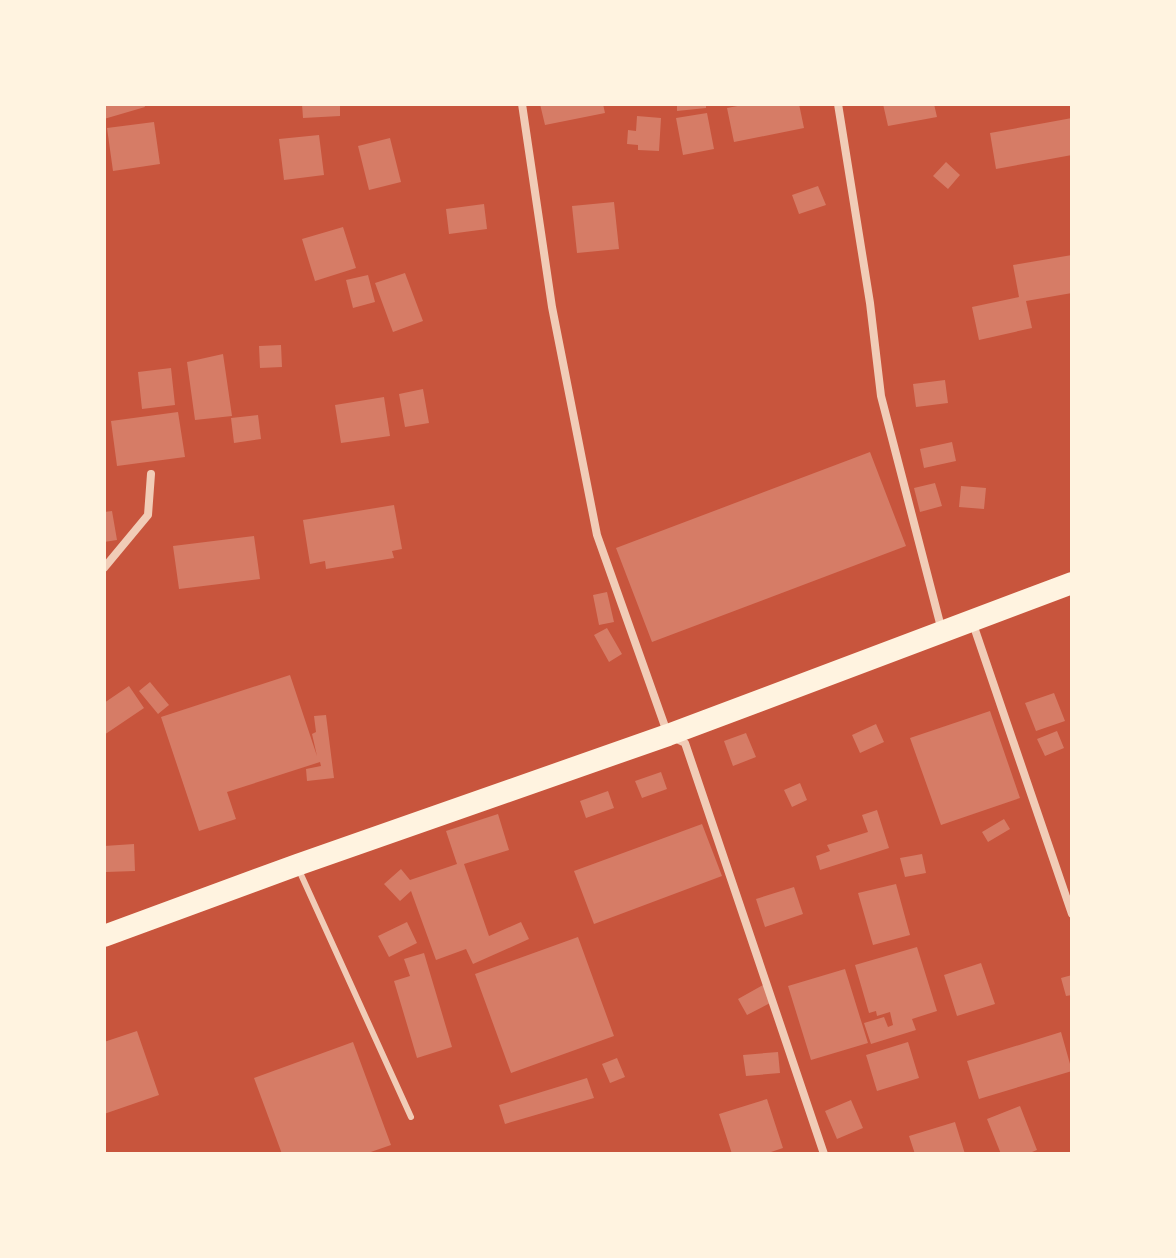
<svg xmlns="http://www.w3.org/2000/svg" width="1176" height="1258" viewBox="0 0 1176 1258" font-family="Quicksand,sans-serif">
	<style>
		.building { fill: #d67c66 }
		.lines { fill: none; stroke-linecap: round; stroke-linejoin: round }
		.service { stroke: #f1ccb7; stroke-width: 6 }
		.minor { stroke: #f1ccb7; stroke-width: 8 }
		.trunk { stroke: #fff3e0; stroke-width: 22 }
	</style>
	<rect width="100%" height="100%" fill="#c8553d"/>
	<!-- building -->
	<path class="building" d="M104 104H144L145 107 104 119Z
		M302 104H340V116L303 118Z
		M540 104H603L605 113 545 125Z
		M677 104H706V108L677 111Z
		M748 104H799L804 128 734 142 727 108Z
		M883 104H934L937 117 888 126Z
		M707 113 714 149 683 155 676 118Z
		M637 116 661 118 659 151 638 150V145L627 144 628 130 636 131Z
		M1072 118V155L996 169 990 133Z
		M154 122 160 164 113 171 107 128Z
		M319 135 324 175 284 180 279 139Z
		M390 138 401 182 369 190 358 146Z
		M946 162 960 175 948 189 933 176Z
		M818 186 826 205 799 214 792 195Z
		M614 202 619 249 577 253 572 206Z
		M484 204 487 229 449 234 446 209Z
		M343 227 356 268 315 281 302 239Z
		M1072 255V293L1026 301 1032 328 979 340 972 307 1019 297 1013 265Z
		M405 273 423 321 393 332 375 283Z
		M368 275 375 302 353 308 346 280Z
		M281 345 282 367 260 368 259 346Z
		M223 354 232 416 195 420 187 362Z
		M171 368 175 405 142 409 138 372Z
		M945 380 948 403 916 407 913 384Z
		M423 389 429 423 405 427 399 394Z
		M384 397 390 436 341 443 335 405Z
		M178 412 185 457 117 466 111 421Z
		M258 415 261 439 234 443 231 418Z
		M952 442 956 461 924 468 920 449Z
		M870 452 906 546 652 642 616 548Z
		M935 483 942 506 920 512 914 488Z
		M961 486 986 488 984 509 959 507Z
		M394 505 402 549 392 551 394 558 326 569 325 561 310 564 303 520Z
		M112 511 117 540 104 542V512Z
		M254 536 260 579 179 589 173 546Z
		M607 592 614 622 599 625 593 595Z
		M607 628 622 654 609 662 594 635Z
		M290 675 317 756 312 734 316 732 314 716 326 715 334 778 307 781 306 769 321 766 320 762 227 792 236 819 199 831 161 717Z
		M150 682 169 705 158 714 139 691Z
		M129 686 144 708 104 735V703Z
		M1054 693 1065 721 1036 731 1025 703Z
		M990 711 1020 798 941 825 910 738Z
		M876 724 884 742 860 753 852 735Z
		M1057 731 1064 748 1045 756 1037 739Z
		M746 733 756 757 733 766 724 741Z
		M661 772 667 789 642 798 635 781Z
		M800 783 807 800 792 807 784 790Z
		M608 791 614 808 586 818 580 801Z
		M877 810 889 848 820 870 816 856 830 851 827 845 868 832 862 815Z
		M498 814 509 850 464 864 489 936 521 922 529 939 473 964 466 949 436 960 411 891 400 901 384 884 401 869 410 880 457 864 446 831Z
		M1004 819 1010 829 988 842 982 832Z
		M702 824 722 876 594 924 574 871Z
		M134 844 135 871 106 872 104 846Z
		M922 854 926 873 905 877 900 858Z
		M896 884 910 935 873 945 858 893Z
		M794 887 803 914 765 927 756 899Z
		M407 922 417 943 389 957 378 936Z
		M578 937 614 1036 511 1073 475 974Z
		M917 947 937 1011 912 1019 916 1030 871 1044 864 1023 884 1017 888 1027 893 1025 890 1012 877 1016 876 1011 869 1013 855 965Z
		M424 953 452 1047 417 1058 394 981 410 976 404 959Z
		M981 963 995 1004 957 1016 944 975Z
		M845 969 868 1043 811 1060 788 986Z
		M1072 975V995L1066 996 1061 978Z
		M763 985 772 1002 747 1015 738 999Z
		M137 1031 159 1095 104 1114V1042Z
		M1061 1032 1072 1071 979 1099 967 1061Z
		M353 1042 391 1145 365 1154H282L254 1078Z
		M908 1042 919 1078 877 1091 866 1055Z
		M778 1052 780 1073 746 1076 743 1055Z
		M617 1058 625 1077 610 1083 602 1064Z
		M587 1078 594 1098 505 1124 499 1105Z
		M767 1099 783 1148 765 1154H732L719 1114Z
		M851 1100 863 1128 837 1139 825 1111Z
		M1020 1106 1037 1150 1027 1154H1001L987 1119Z
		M955 1122 965 1154H915L909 1136Z"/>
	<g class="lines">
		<!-- service -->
		<path class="service" d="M298 868 411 1117"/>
		<!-- minor -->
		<path class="minor" d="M522 104 552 307 597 535 668 735 685 743 824 1154
			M838 104 870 303 881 396 942 631
			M104 568 148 515 151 474
			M972 621 1072 914"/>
		<!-- trunk -->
		<path class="trunk" d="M104 936 297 865 668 735 1072 583"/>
	</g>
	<!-- border -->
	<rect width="1176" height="1258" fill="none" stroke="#fff3e0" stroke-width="212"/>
</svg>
